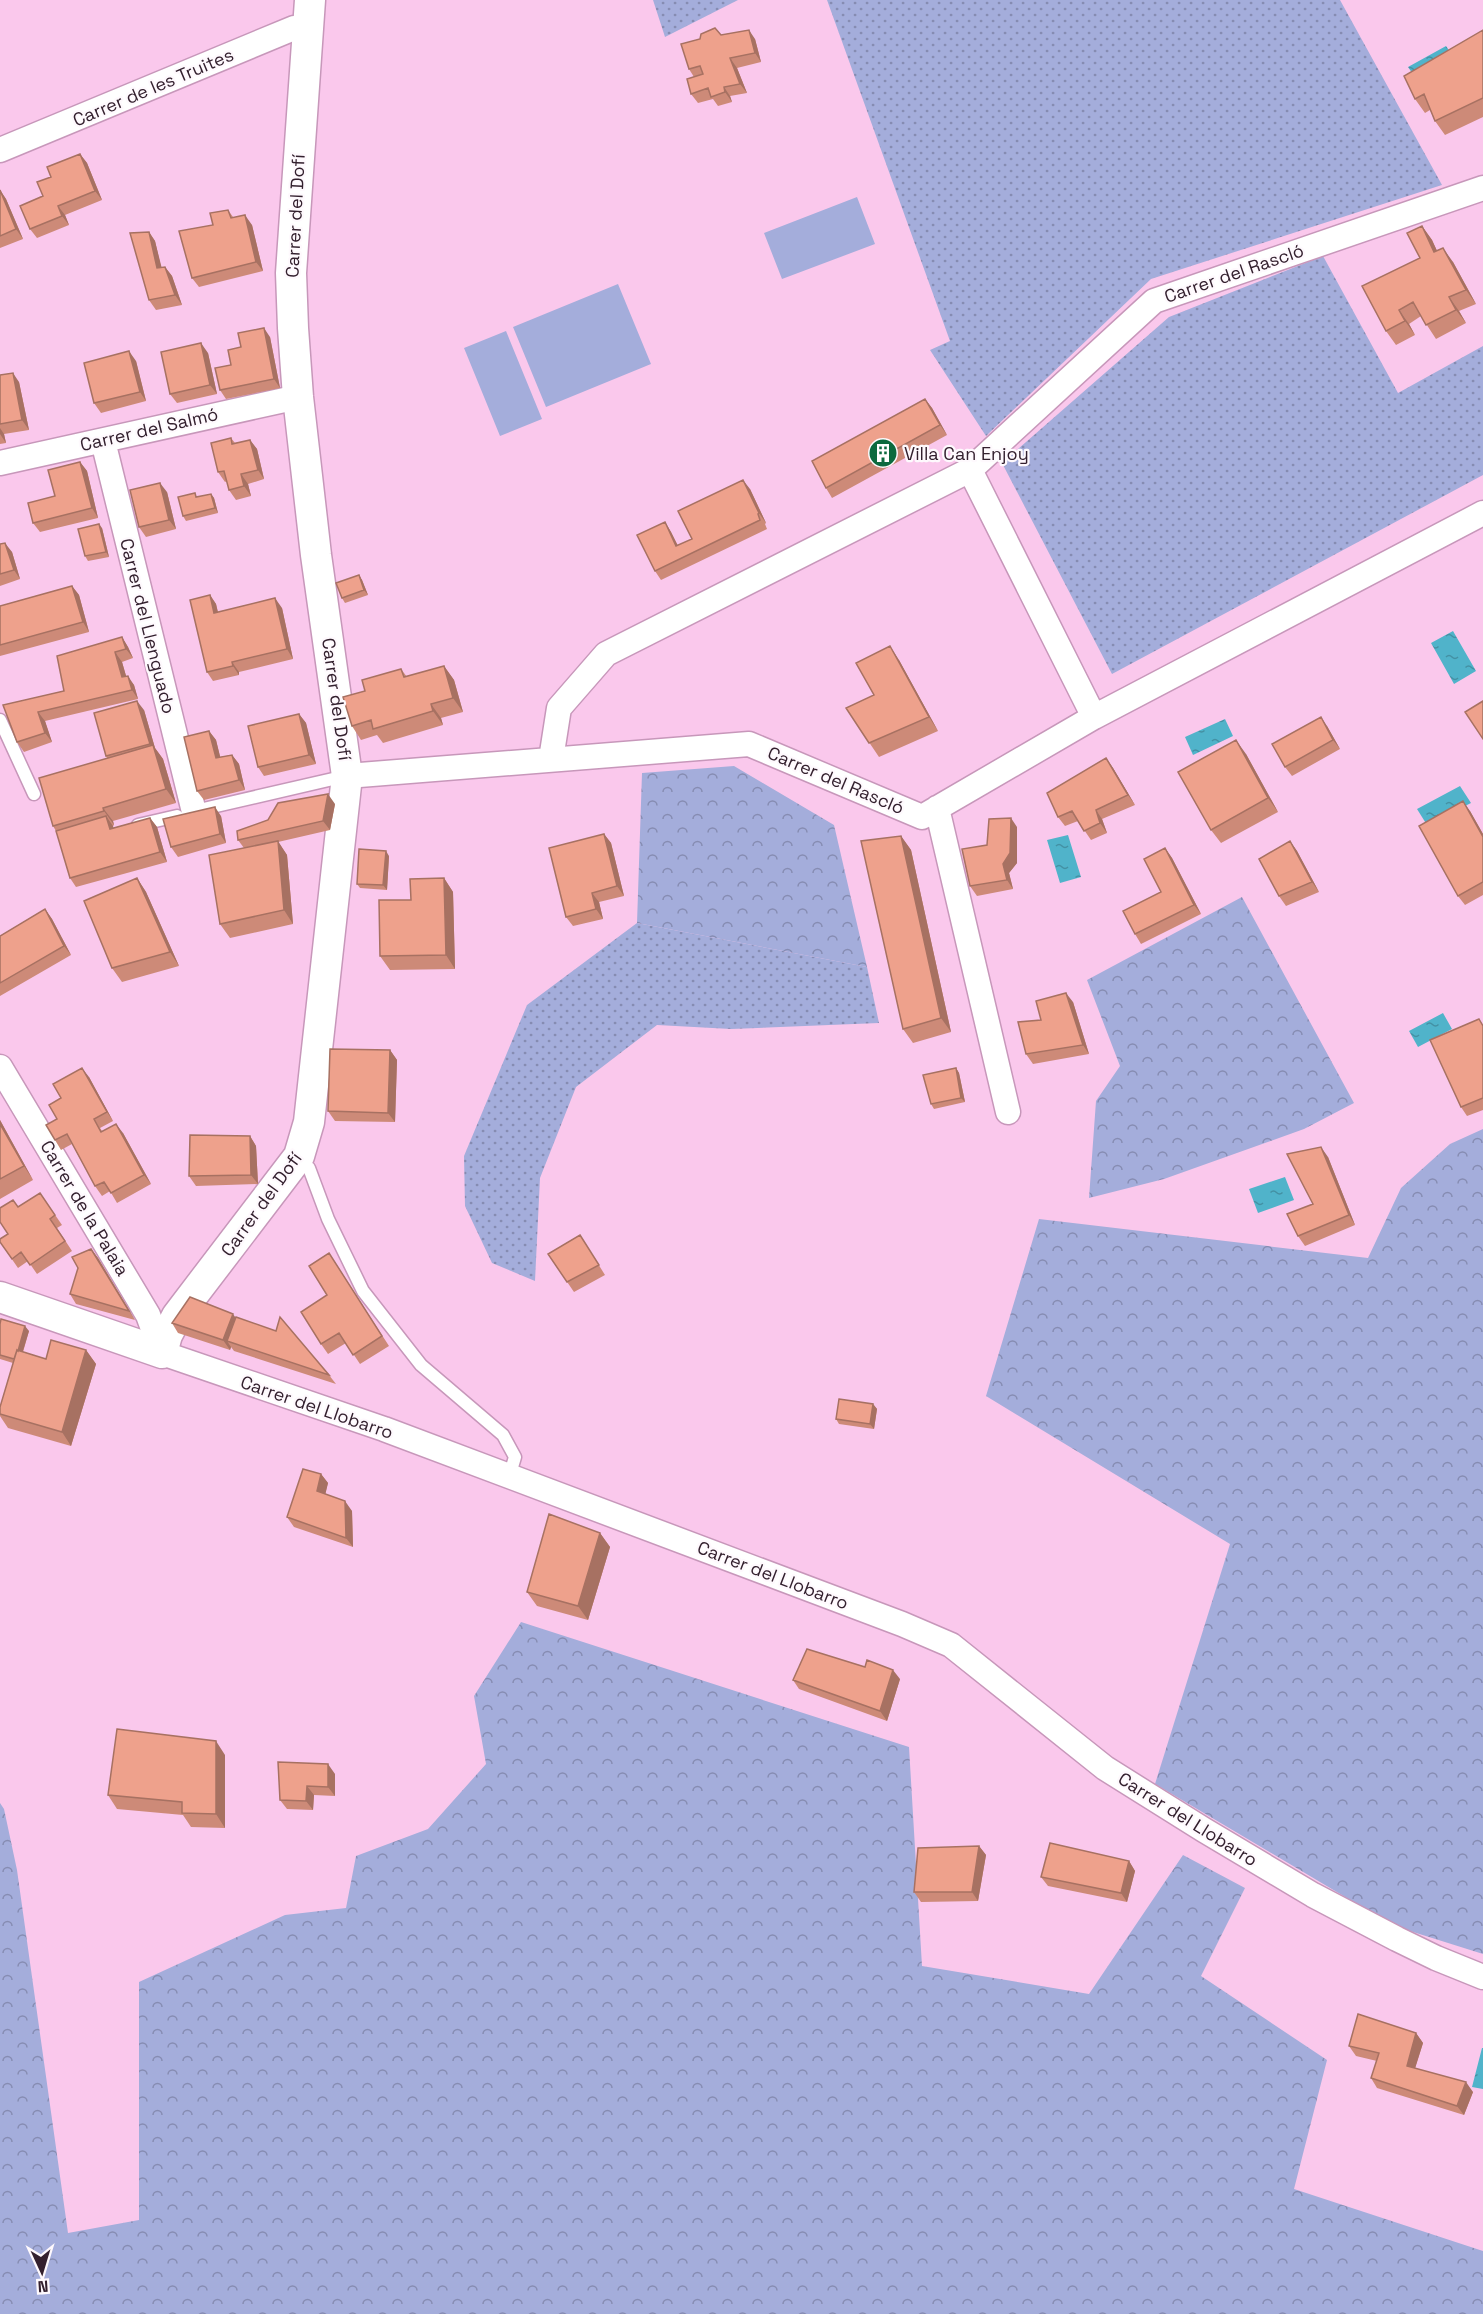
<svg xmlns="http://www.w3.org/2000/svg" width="1483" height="2314" viewBox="0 0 1483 2314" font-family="'Space Grotesk',sans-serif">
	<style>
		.grass { fill: url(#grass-dots) }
		.forest { fill: url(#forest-crowns) }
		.park { fill: #a4addb }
		.water { fill: url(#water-ripples) }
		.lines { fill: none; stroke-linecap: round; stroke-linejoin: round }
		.service-casing { stroke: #c797ba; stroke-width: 15 }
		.minor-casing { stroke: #c797ba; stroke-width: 27 }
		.tertiary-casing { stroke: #c797ba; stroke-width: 33 }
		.service { stroke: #fff; stroke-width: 12 }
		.minor { stroke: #fff; stroke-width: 24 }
		.tertiary { stroke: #fff; stroke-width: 30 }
		.wall { fill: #cd8a78 }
		.shaded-wall { fill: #a77162 }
		.building { fill: #eea18c; stroke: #a77162; stroke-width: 1.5 }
		.labels { text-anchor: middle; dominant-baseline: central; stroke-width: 4.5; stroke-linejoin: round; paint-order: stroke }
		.street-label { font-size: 18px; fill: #33202e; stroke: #fef9fd }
		.poi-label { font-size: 18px; fill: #33202e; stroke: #fef9fd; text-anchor: start }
	</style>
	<defs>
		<pattern id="grass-dots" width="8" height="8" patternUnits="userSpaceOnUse" patternTransform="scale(1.5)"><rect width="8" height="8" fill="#a4addb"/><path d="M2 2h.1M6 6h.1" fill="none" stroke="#868cb2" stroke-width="1.8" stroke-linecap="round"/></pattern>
		<pattern id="forest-crowns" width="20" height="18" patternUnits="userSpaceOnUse" patternTransform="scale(1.5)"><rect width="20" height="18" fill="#a4addb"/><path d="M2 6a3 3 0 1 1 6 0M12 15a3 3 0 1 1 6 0" fill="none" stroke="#868cb2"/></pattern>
		<pattern id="water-ripples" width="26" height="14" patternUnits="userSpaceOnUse" patternTransform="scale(1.5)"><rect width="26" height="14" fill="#50b3ca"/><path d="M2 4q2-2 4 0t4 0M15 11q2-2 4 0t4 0" fill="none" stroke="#4391a4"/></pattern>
	</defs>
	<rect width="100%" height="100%" fill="#fac8ec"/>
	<!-- grass -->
	<path class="grass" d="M653 0H738L665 37Z
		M827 0H1340L1442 185 1151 279 986 436 930 350 950 341Z
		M1323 256 1398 393 1483 346V475L1112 674 1002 463 1169 317Z
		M637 923 867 967 879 1023 731 1029 657 1025 576 1087 540 1178 535 1281 492 1263 465 1206 464 1156 527 1005Z"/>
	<!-- forest -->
	<path class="forest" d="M734 766 834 825 867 967 637 923 642 773Z
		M1242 897 1354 1103 1304 1129 1164 1179 1089 1198 1096 1101 1120 1066 1087 980Z
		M1483 1129V1954L1394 1926 1155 1784 1230 1544 986 1396 1039 1219 1368 1258 1401 1188 1450 1144Z
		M521 1622 909 1747 922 1966 1089 1994 1183 1855 1245 1888 1201 1976 1327 2060 1294 2189 1483 2251V2314H0V1803L4 1809 17 1870 68 2233 139 2220V1982L285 1915 346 1908 356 1856 428 1829 486 1764 474 1696Z"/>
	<!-- park -->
	<path class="park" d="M857 197 875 244 782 279 764 233Z
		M618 284 651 364 546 407 513 327Z
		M506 331 542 419 500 436 464 348Z"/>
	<!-- water -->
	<path class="water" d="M1446 46 1456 60 1417 80 1408 67Z
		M1453 631 1476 671 1454 684 1431 643Z
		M1225 719 1233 736 1193 755 1185 737Z
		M1460 786 1471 803 1427 825 1417 809Z
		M1068 835 1081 877 1060 883 1047 840Z
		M1443 1013 1452 1029 1418 1047 1409 1031Z
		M1285 1177 1294 1200 1258 1213 1249 1189Z
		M1482 2048H1483V2089L1472 2087Z"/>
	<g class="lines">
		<!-- service casing -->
		<g class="service-casing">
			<path id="service" d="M0 720 34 794
				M199 810 346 776
				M138 825 177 816
				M309 1168 328 1219 363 1291 421 1365 503 1435 515 1457 509 1477"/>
		</g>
		<!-- minor casing -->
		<g class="minor-casing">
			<path id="minor" d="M0 150 294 28 307 29
				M103 441 194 812
				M0 463 298 397
				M970 470 1094 717
				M551 759 559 708 606 654 970 470 1154 301 1483 188
				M347 776 749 744 922 817 1094 717 1483 513
				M937 808 1008 1112
				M0 1067 148 1315 162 1353 384 1429 902 1624 951 1645 1105 1768 1204 1830 1313 1895 1397 1939 1436 1958 1483 1977"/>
		</g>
		<!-- tertiary casing -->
		<g class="tertiary-casing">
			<path id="tertiary" d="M0 1297 162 1353 167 1335 177 1316 299 1156 309 1122 347 776 316 555 298 397 293 328 291 273 310 0"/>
		</g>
		<!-- service -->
		<use href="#service" class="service"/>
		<!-- minor -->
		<use href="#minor" class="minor"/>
		<!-- tertiary -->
		<use href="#tertiary" class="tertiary"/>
	</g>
	<!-- wall -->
	<path class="wall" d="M1483 30V117L1445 135 1435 121 1430 110 1425 113 1415 99Z
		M721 35 755 39 761 62 737 68 747 93 730 96 732 102 718 106 713 99 698 103 691 94 694 77 689 69 700 39Z
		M80 154 87 163 102 200 65 215 69 225 37 238 30 229 51 177Z
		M0 190 6 199 23 239 0 248Z
		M228 210 233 217 252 225 263 271 199 287 192 278 213 225Z
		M1422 226 1432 240 1437 251 1453 262 1476 304 1459 311 1466 323 1436 339 1421 316 1409 324 1415 335 1396 345 1386 331 1420 258Z
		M149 232 155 241 161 267H165L172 276 182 305 156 310 149 300Z
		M270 337 280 388 226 399 220 390 231 365 241 347Z
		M208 353 217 394 177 403 170 394Z
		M136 361 146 401 101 413 94 403Z
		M0 375 19 382 29 430 4 434 6 443 0 444Z
		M925 399 932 408 947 435 832 498 826 488Z
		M231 438 235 443 250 440 257 449 264 479 248 484 251 496 236 500 229 490 227 481 225 482 218 472Z
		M80 462 87 471 98 518 40 532 33 523 55 496Z
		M750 489 766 523 765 524 767 529 661 580 655 571 665 522 671 532 678 546 692 539Z
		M167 492 176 529 146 537 139 527Z
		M211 494 214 498 218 513 186 521 183 516 198 497Z
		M102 528 109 557 88 561 85 556Z
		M0 544 12 552 20 579 0 586Z
		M359 575 362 580 368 595 345 603 342 598Z
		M72 586 79 595 89 632 0 656V606Z
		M210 595 216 604 218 612 282 608 293 659 239 672V675L213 681 207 672Z
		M122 637 128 647 133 658 122 662 126 676 134 685 138 699 45 721 52 742 24 752 17 742 3 705 64 691Z
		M899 660 938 731 879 757 846 708 874 695Z
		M444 666 454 680 463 712 441 718 443 725 383 743 377 735 361 740 352 726 365 691 401 669 407 677Z
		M144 710 155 748 163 759 176 803 113 821 114 825 113 826V828L150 818 157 827 167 862 76 887 70 878 56 831 53 826 107 758 106 756Z
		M299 714 306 723 316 764 264 776 258 767Z
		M1327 726 1340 749 1292 776 1285 767Z
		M209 731 216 740 220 757 232 755 239 764 245 790 204 800 197 791Z
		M1246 754 1278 812 1221 843 1211 830Z
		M1106 758 1113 768 1135 805 1102 819 1107 833 1091 840 1078 821 1065 826 1058 817Z
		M335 804 330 830 278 842 287 855 293 924 230 938 220 924 244 848 238 840Z
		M1470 811 1483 834V895L1465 905 1458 896Z
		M221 816 226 843 178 857 171 847Z
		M1017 827V863L1009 873 1013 889 977 896 970 886 987 845Z
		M604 834 611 843 624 896 599 902 603 919 573 926 566 917Z
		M901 836 911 850 951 1032 913 1043 903 1029Z
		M1290 841 1297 851 1319 892 1286 906 1279 896Z
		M1165 848 1172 858 1201 914 1141 944 1135 934 1161 892Z
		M389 856 387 890 360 888 357 884Z
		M137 878 146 892 179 966 122 982 112 968Z
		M444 878 453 892 455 969 390 970 380 956 411 900Z
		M45 909 52 919 71 955 0 996V936Z
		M1073 1002 1089 1054 1033 1064 1026 1054 1041 1020Z
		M1479 1019 1483 1025V1110L1467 1116 1461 1107Z
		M390 1050 397 1060 395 1122 335 1121 328 1111Z
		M956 1068 959 1073 965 1102 934 1109 931 1104Z
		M89 1077 113 1121 100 1128 102 1131 123 1133 151 1184 117 1203 110 1191 102 1196 95 1186 72 1144 61 1150 55 1140 57 1119 61 1098Z
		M0 1120 33 1180 0 1199Z
		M250 1136 256 1146 258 1184 196 1186 189 1176Z
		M1328 1157 1355 1225 1305 1246 1298 1236 1313 1204Z
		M40 1193 62 1225 57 1228 72 1251 37 1274 28 1261 18 1268 0 1242 8 1234 18 1207Z
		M580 1235 605 1275 574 1292 548 1254Z
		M91 1249 98 1258 135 1320 76 1304 70 1294Z
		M329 1253 389 1346 360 1364 346 1343 328 1354 321 1344 327 1295Z
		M236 1317 329 1375 336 1384 234 1351 231 1347 230 1350 178 1333 172 1323Z
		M0 1324 29 1331 23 1352 46 1359 86 1350 96 1364 71 1446 8 1428 0 1416V1407L13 1363 0 1359Z
		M873 1404 877 1409 874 1429 839 1424 836 1419Z
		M321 1474 328 1483 325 1494 352 1511 353 1547 294 1527 287 1517Z
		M600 1533 610 1547 588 1620 537 1606 527 1592Z
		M900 1679 887 1721 799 1689 793 1680Z
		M225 1755V1828L191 1827 183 1815 117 1809 108 1795Z
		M278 1762 335 1774V1796L314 1795 313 1810 287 1809 280 1800Z
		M979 1846 986 1855 978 1901 921 1902 914 1892Z
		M1129 1861 1135 1871 1127 1902 1048 1886 1041 1877Z
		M1416 2033 1423 2043 1415 2068 1473 2092 1464 2115 1377 2088 1371 2078 1377 2061 1356 2056 1349 2046Z"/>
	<!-- shaded-wall -->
	<path class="shaded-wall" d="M749 30 755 39 761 62 755 53Z
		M730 58 737 68 747 93 740 84Z
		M724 87 730 96 732 102 725 92Z
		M80 154 87 163 102 200 95 191Z
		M0 190 6 199 23 239 16 229Z
		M58 206 65 215 69 225 62 216Z
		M245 215 252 225 263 271 256 262Z
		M1422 226 1432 240 1444 266 1434 252Z
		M149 232 155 241 164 277 157 268Z
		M1443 248 1453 262 1476 304 1466 290Z
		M165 267 172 276 182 305 175 295Z
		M1449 297 1459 311 1466 323 1456 310Z
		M1399 310 1409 324 1415 335 1405 321Z
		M264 328 270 337 280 388 274 379Z
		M201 343 208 353 217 394 210 385Z
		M129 351 136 361 146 401 140 392Z
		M13 373 19 382 29 430 22 420Z
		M925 399 932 408 947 435 940 425Z
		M0 428 4 434 6 443 0 434Z
		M250 440 257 449 264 479 258 470Z
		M80 462 87 471 98 518 92 508Z
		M241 474 248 484 251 496 244 486Z
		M743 480 750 489 766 523 759 513Z
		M160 483 167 492 176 529 169 520Z
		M211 494 214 498 218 513 215 508Z
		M665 522 671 532 683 556 676 546Z
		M99 524 102 528 109 557 106 552Z
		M5 543 12 552 20 579 14 570Z
		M359 575 362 580 368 595 364 590Z
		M72 586 79 595 89 632 83 622Z
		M210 595 216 604 220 622 214 613Z
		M275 598 282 608 293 659 287 649Z
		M122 637 128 647 133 658 126 649Z
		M890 646 899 660 938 731 929 717Z
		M115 652 122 662 129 686 122 677Z
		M232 662 239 672V675L233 666Z
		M444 666 454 680 463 712 453 698Z
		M128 676 134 685 138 699 132 690Z
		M137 701 144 710 155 748 163 759 176 803 166 789 154 750 150 744Z
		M431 704 441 718 443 725 433 711Z
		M38 712 45 721 52 742 45 733Z
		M299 714 306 723 316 764 309 755Z
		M1321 717 1327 726 1340 749 1333 740Z
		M209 731 216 740 223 768 216 758Z
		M1236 740 1246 754 1278 812 1268 798Z
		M232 755 239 764 245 790 239 780Z
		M1106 758 1113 768 1135 805 1128 795Z
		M328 794 335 804 330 830 323 821Z
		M1463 801 1470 811 1483 834V837Z
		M215 807 221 816 226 843 220 834Z
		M103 808 113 821 114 825 104 811Z
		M1096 810 1102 819 1107 833 1100 823Z
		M106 816 113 826 116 838 110 829Z
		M150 818 157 827 167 862 160 852Z
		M1011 818 1017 827V863L1009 873 1013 889 1007 880 1003 864Z
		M604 834 611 843 624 896 617 886Z
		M901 836 911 850 951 1032 941 1018Z
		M278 841 287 855 293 924 284 910Z
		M1290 841 1297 851 1319 892 1312 882Z
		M1165 848 1172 858 1201 914 1194 905Z
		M386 851 389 856 387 890 383 885Z
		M137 878 146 892 179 966 170 952Z
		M444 878 453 892 455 969 446 955Z
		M592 893 599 902 603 919 596 909Z
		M45 909 52 919 71 955 64 946Z
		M1066 993 1073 1002 1089 1054 1083 1045Z
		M390 1050 397 1060 395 1122 388 1113Z
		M82 1068 89 1077 113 1121 107 1112Z
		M956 1068 959 1073 965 1102 961 1098Z
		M0 1120 33 1180 24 1166 0 1124Z
		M116 1124 123 1133 151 1184 144 1175Z
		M250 1136 256 1146 258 1184 251 1175Z
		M1321 1147 1328 1157 1355 1225 1349 1215Z
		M91 1249 98 1258 135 1320 129 1311Z
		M233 1314 240 1324 227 1341 231 1347 230 1350 223 1340Z
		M25 1326 29 1331 19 1364 16 1360Z
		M86 1350 96 1364 71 1446 62 1432Z
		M873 1404 877 1409 874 1429 870 1424Z
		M321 1474 328 1483 324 1500 317 1491Z
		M345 1501 352 1511 353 1547 346 1538Z
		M600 1533 610 1547 588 1620 578 1606Z
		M893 1670 900 1679 887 1721 880 1711Z
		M216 1741 225 1755V1828L216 1814Z
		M328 1764 335 1774V1796L328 1787Z
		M307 1786 314 1795 313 1810 306 1801Z
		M979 1846 986 1855 978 1901 972 1892Z
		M1129 1861 1135 1871 1127 1902 1121 1893Z
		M1416 2033 1423 2043 1413 2075 1407 2066Z
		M1466 2082 1473 2092 1464 2115 1457 2106Z"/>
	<!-- building -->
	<path class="building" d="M715 28 721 35 749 30 755 53 730 58 740 84 724 87 725 92 711 97 708 88 691 94 687 79 703 74 700 66 689 69 681 44 700 39 701 34Z
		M1483 30V98L1435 121 1424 94 1415 99 1404 76Z
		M80 154 95 191 58 206 62 216 30 229 20 206 43 196 37 182 51 177 47 167Z
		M0 190 16 229 0 236Z
		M228 210 231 218 245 215 256 262 192 278 179 231 213 225 210 213Z
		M1422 226 1434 252 1443 248 1466 290 1449 297 1456 310 1426 325 1413 302 1399 310 1405 321 1386 331 1362 286 1420 258 1407 233Z
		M149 232 157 268 165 267 175 295 149 300 130 233Z
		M264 328 274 379 220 390 215 368 231 365 228 350 241 347 238 333Z
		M201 343 210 385 170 394 161 352Z
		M129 351 140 392 94 403 84 363Z
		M13 373 22 420 0 424V375Z
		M925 399 940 425 826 488 812 461Z
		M231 438 232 444 250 440 258 470 241 474 244 486 229 490 224 471 218 472 211 443Z
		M80 462 92 508 33 523 28 503 55 496 48 470Z
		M743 480 759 513 758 514 760 520 655 571 637 535 665 522 676 546 692 539 678 511Z
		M160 483 169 520 139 527 130 490Z
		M195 493 196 497 211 494 215 508 183 516 178 497Z
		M99 524 106 552 85 556 78 529Z
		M5 543 14 570 0 574V544Z
		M359 575 364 590 342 598 336 583Z
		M72 586 83 622 0 645V606Z
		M210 595 214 613 275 598 287 649 232 662 233 666 207 672 190 600Z
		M122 637 126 649 115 652 122 677 128 676 132 690 38 712 45 733 17 742 3 705 64 691 57 656Z
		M890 646 929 717 869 743 846 708 874 695 856 663Z
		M444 666 453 698 431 704 433 711 373 729 371 720 352 726 343 697 365 691 362 680 401 669 404 677Z
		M137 701 150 744 106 756 94 713Z
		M1483 701V739L1465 712Z
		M299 714 309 755 258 767 248 726Z
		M1321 717 1333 740 1285 767 1272 744Z
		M209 731 216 758 232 755 239 780 197 791 184 737Z
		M1236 740 1268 798 1211 830 1178 772Z
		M153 745 166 789 103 808 104 811 53 826 39 778Z
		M1106 758 1128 795 1096 810 1100 823 1084 831 1072 811 1058 817 1047 793Z
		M328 794 323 821 238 840 237 831 268 820 278 803Z
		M1463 801 1483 837V882L1458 896 1419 826Z
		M215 807 220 834 171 847 163 819Z
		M106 816 110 829 150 818 160 852 70 878 56 831Z
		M1011 818 1010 853 1003 864 1007 880 970 886 962 849 987 845 989 819Z
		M604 834 617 886 592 893 596 909 566 917 549 848Z
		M901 836 941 1018 903 1029 861 841Z
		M278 841 284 910 220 924 209 855Z
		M1290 841 1312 882 1279 896 1259 859Z
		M1165 848 1194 905 1135 934 1123 911 1161 892 1144 859Z
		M359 849 386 851 383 885 357 884Z
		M137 878 170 952 112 968 84 901Z
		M444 878 446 955 380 956 379 900H411L410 879Z
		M45 909 64 946 0 983V936Z
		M1066 993 1083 1045 1026 1054 1018 1022 1041 1020 1036 1001Z
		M1479 1019 1483 1026V1098L1461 1107 1430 1040Z
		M330 1049 390 1050 388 1113 328 1111Z
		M82 1068 107 1112 94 1119 101 1132 116 1124 144 1175 111 1193 104 1182 95 1186 67 1134 55 1140 46 1125 57 1119 49 1105 61 1098 53 1084Z
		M956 1068 961 1098 931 1104 923 1075Z
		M0 1124 24 1166 0 1179Z
		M190 1135 250 1136 251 1175 189 1176Z
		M1321 1147 1349 1215 1298 1236 1287 1214 1313 1204 1287 1154Z
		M40 1193 55 1215 50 1219 65 1241 30 1265 21 1252 12 1259 0 1242V1239L8 1234 0 1222V1208L13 1200 18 1207Z
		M580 1235 599 1265 567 1282 548 1254Z
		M91 1249 129 1311 70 1294 78 1268 72 1257Z
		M329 1253 382 1336 353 1355 339 1333 321 1344 301 1312 327 1295 309 1266Z
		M190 1297 233 1314 223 1340 172 1323Z
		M236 1317 276 1331 280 1317 329 1375 227 1341Z
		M1 1319 25 1326 18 1351 17 1350 14 1359 0 1355V1324Z
		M51 1340 86 1350 62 1432 0 1414V1407L17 1350 46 1359Z
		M839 1399 873 1404 870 1424 836 1419Z
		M303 1469 321 1474 317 1491 345 1501 346 1538 287 1517Z
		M549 1514 600 1533 578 1606 527 1592Z
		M807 1649 865 1667 867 1660 893 1670 880 1711 793 1680Z
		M117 1729 216 1741V1814L182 1813V1802L108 1795Z
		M278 1762 328 1764V1787L307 1786 306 1801 280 1800Z
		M1050 1843 1129 1861 1121 1893 1041 1877Z
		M979 1846 972 1892H914L918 1848Z
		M1358 2014 1416 2033 1407 2066 1466 2082 1457 2106 1371 2078 1379 2053 1349 2046Z"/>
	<!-- icons -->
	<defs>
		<g id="building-disc" transform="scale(1.5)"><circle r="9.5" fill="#0c6a3e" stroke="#fef9fd"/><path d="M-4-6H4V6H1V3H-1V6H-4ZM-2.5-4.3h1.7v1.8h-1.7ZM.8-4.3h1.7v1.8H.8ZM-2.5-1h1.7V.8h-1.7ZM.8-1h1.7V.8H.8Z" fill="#fff"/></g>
	</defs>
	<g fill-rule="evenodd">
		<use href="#building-disc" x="883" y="453"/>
	</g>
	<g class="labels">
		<!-- street labels -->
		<g class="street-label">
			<text transform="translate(153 87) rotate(-23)">Carrer de les Truites</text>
			<text transform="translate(295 216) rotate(-87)">Carrer del Dofí</text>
			<text transform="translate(1234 273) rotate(-19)">Carrer del Rascló</text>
			<text transform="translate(149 429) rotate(-13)">Carrer del Salmó</text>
			<text transform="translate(148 626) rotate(76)">Carrer del Llenguado</text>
			<text transform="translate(337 699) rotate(82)">Carrer del Dofí</text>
			<text transform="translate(836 780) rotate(23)">Carrer del Rascló</text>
			<text transform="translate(261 1204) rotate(-54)">Carrer del Dofí</text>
			<text transform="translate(85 1208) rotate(59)">Carrer de la Palaia</text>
			<text transform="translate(317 1407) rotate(19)">Carrer del Llobarro</text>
			<text transform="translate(773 1575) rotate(21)">Carrer del Llobarro</text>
			<text transform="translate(1188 1819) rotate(32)">Carrer del Llobarro</text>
		</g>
		<!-- poi labels -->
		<g class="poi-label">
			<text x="904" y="453">Villa Can Enjoy</text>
		</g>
	</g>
	<!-- north arrow -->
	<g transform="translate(42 2272) rotate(176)" stroke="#fef9fd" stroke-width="4.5" paint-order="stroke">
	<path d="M0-4.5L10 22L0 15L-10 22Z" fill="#33202e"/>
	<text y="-9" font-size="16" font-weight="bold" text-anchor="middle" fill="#33202e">N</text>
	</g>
</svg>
